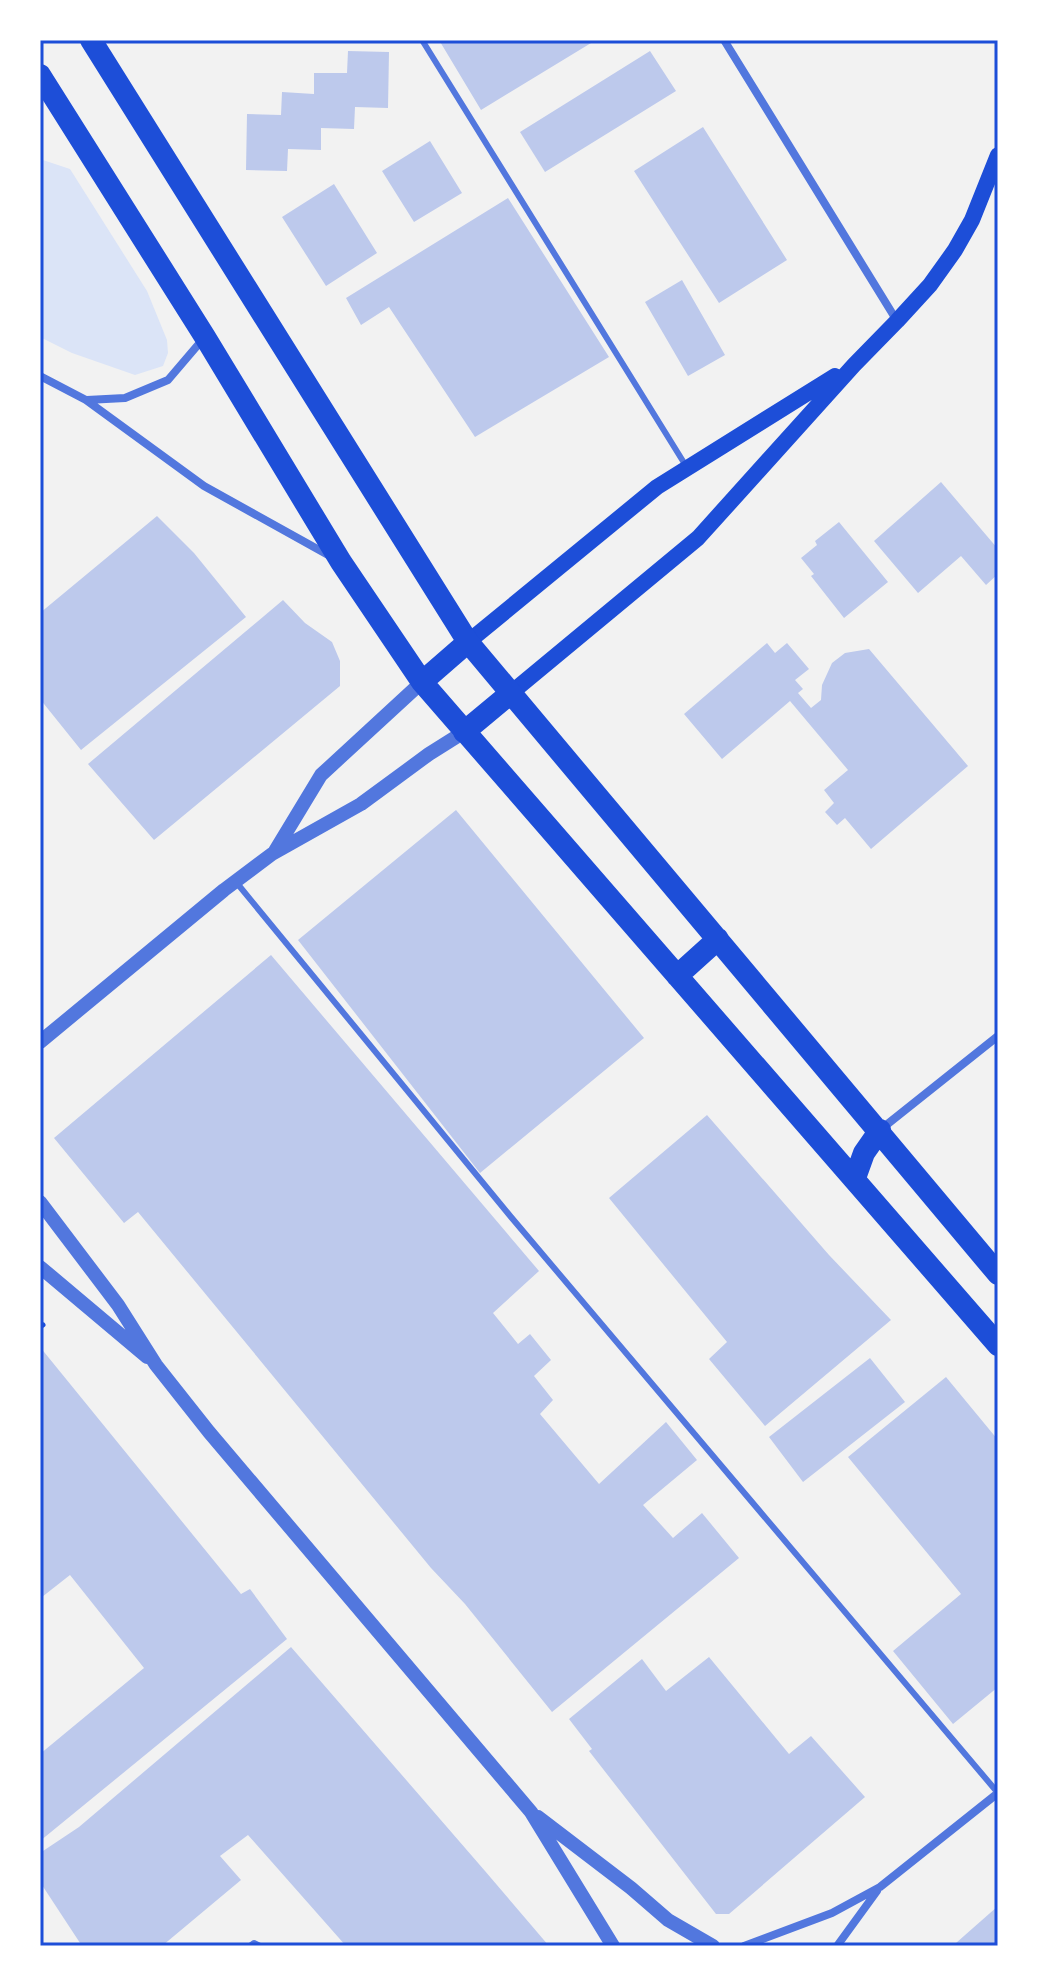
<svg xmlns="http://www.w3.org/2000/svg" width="1038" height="1986" viewBox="0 0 1038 1986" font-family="Poppins,sans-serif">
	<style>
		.green { fill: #dbe4f7 }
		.building { fill: #bdc9ec }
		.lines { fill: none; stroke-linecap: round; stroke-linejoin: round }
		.path { stroke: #1d4ed8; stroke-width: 5 }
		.service { stroke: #5277de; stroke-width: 6 }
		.minor { stroke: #5277de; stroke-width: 8 }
		.tertiary { stroke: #5277de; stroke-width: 14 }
		.secondary { stroke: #1d4ed8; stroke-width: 16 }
		.trunk { stroke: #1d4ed8; stroke-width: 22 }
		.neatline { fill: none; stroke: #1d4ed8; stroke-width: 3 }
	</style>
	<rect width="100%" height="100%" fill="#f2f2f2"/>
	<!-- green -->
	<path class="green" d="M40 159 70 169 147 291 167 340 168 353 163 366 135 375 72 353 40 337Z"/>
	<!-- building -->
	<path class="building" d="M439 40H596L481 110Z
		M348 51 389 52 388 108 355 107 354 129 321 128V150L288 149 287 171 246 170 247 114 281 115 282 92 314 94V73H347Z
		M650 51 676 91 545 172 520 132Z
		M703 127 787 260 719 303 634 171Z
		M430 141 462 193 414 222 382 171Z
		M334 184 377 253 326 286 282 217Z
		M508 198 609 357 475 437 389 307 361 325 346 298Z
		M682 280 725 355 688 376 645 302Z
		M941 482 998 549V574L986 585 961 556 918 593 874 541Z
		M157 516 194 553 246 617 81 750 40 699V613Z
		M839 522 888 582 844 618 811 576 814 574 801 558 817 545 815 541Z
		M283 600 305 623 332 642 340 661V686L154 840 88 764Z
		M767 643 775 653 787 643 809 669 795 680 803 689 798 693 811 708 821 700 822 685 832 663 845 653 869 649 968 766 871 849 845 818 837 825 825 812 834 803 824 790 848 770 790 701 722 759 684 714Z
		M456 810 644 1038 480 1173 298 940Z
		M271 955 539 1271 493 1313 518 1344 530 1334 551 1360 534 1376 553 1400 540 1414 599 1484 666 1422 697 1460 643 1505 673 1538 702 1513 739 1558 552 1712 465 1604 431 1568 138 1212 124 1223 54 1138Z
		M707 1115 829 1255 891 1320 765 1426 709 1359 727 1342 609 1198Z
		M40 1347 241 1594 250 1589 287 1639 40 1841V1754L144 1668 70 1575 42 1597 40 1595Z
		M870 1358 905 1402 803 1482 769 1437Z
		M946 1377 998 1440V1687L953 1724 893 1651 961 1594 848 1457Z
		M291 1647 485 1871 549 1946H346L248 1835 220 1856 241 1880 162 1946H82L40 1882V1853L79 1827Z
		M709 1657 789 1754 811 1736 865 1797 729 1914H716L589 1751 592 1749 569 1719 642 1659 666 1691Z
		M998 1906V1946H958L956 1943Z"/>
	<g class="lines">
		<!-- path -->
		<path class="path" d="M40 1327 43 1325"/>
		<!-- service -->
		<path class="service" d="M422 40 686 466
			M236 882 511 1217 998 1793
			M250 1946 254 1943 260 1946"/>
		<!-- minor -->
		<path class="minor" d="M724 40 897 321
			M40 376 86 400 204 486 330 556
			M87 400 125 398 168 380 203 339
			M880 1130 998 1036
			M744 1946 832 1913 880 1887 998 1793
			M837 1946 877 1891"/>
		<!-- tertiary -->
		<path class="tertiary" d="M275 851 321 775 422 682
			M40 1042 224 890 272 854 361 804 429 754 464 732
			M40 1202 118 1305 156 1365 209 1432 531 1812 613 1946
			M40 1267 147 1357
			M538 1817 631 1888 668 1920 713 1946"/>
		<!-- secondary -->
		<path class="secondary" d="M468 642 657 487 835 376
			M511 693 698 538 854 365 897 321 930 285 955 250 972 220 998 155"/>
		<!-- trunk -->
		<path class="trunk" d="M91 40 468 642 998 1274
			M40 75 205 337 341 562 422 682 998 1345
			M422 682 468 642
			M464 732 511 693
			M677 976 718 939
			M855 1178 864 1153 880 1130"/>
	</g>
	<!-- border -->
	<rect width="1038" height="1986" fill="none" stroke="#ffffff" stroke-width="84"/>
	<rect x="42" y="42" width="954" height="1902" class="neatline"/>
</svg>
